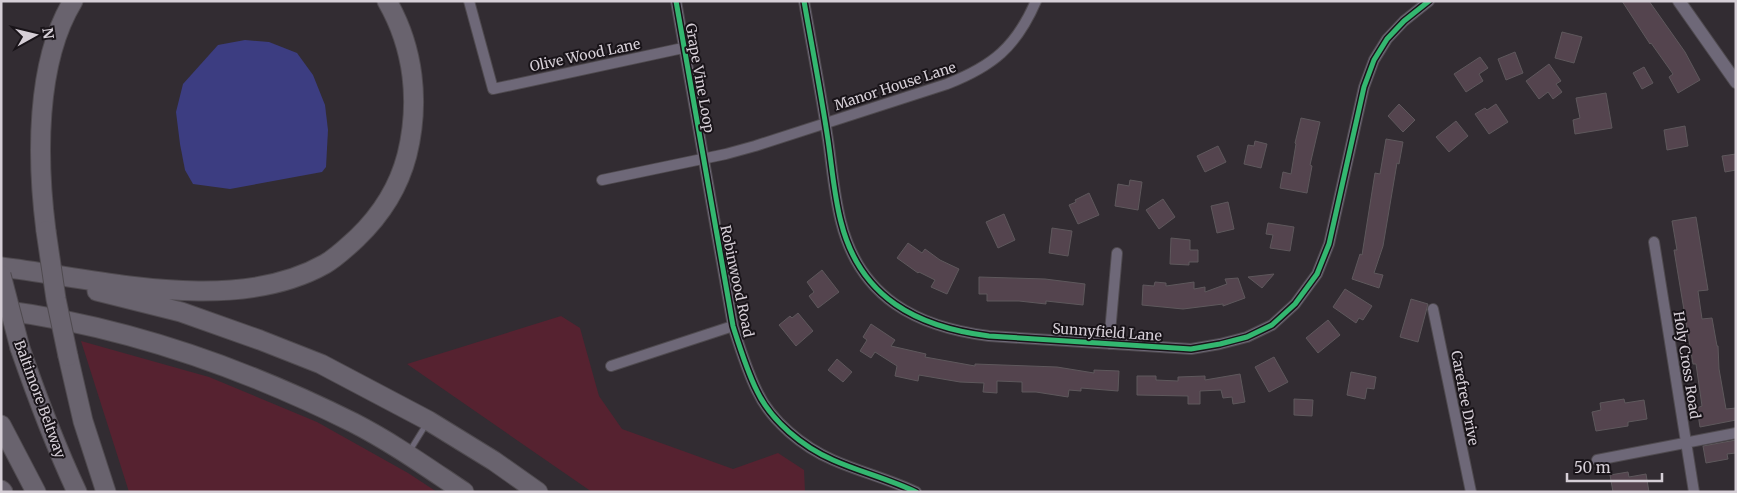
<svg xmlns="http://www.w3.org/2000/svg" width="1737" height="493" viewBox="0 0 1737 493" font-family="Merriweather,serif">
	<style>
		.green { fill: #562230 }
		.water { fill: #3c3d81 }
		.building { fill: #54444e; stroke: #5e585c }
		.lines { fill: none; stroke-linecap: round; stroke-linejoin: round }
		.service-casing { stroke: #4f4a4f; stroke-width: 7 }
		.minor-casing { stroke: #4f4a4f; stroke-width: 12 }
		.tertiary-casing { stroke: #4f4a4f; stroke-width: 14 }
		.motorway-casing { stroke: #4f4a4f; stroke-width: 21 }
		.service { stroke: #6e6878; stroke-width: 5 }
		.minor { stroke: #6e6878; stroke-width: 10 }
		.tertiary { stroke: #6e6878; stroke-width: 12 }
		.motorway { stroke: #69636e; stroke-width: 19 }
		.motorway-bridge-casing { stroke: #4f4a4f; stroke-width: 21; stroke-linecap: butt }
		.motorway-bridge { stroke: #69636e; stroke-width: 19 }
		.cycleway-casing { stroke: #191419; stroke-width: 8 }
		.cycleway { stroke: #33b770; stroke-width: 5 }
		.labels { text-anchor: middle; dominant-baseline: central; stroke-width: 4; stroke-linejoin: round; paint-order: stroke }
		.street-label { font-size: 14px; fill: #d6cfd7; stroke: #191419 }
	</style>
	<rect width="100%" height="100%" fill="#322c32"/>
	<!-- green -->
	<path class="green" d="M561 316 580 328 599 396 622 429 733 469 778 453 804 470 805 492H592L407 364Z
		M81 341 209 377 317 422 408 473 437 492H129Z"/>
	<!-- water -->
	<path class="water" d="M245 40 269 42 297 53 313 75 325 105 328 130 326 167 322 172 230 189 193 184 185 170 180 144 176 112 183 84 218 45Z"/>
	<!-- building -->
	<path class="building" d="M1622 1H1649L1685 52 1700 80 1678 93 1669 77 1673 74 1651 43 1650 44Z
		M1562 32 1582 37 1574 63 1555 58Z
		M1515 52 1523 73 1506 80 1498 59Z
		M1480 57 1488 68 1479 74 1483 81 1466 92 1454 74Z
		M1549 64 1561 81 1556 84 1562 92 1553 99 1548 92 1539 99 1526 81Z
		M1644 67 1653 83 1642 89 1633 73Z
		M1606 93 1612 128 1575 134 1573 120 1580 118 1576 98Z
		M1399 104 1415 120 1403 132 1388 116Z
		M1496 104 1508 122 1489 134 1475 114 1485 108 1487 110Z
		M1301 118 1320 122 1310 165 1312 166 1307 193 1280 188 1283 172 1291 174 1296 144 1295 143Z
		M1456 121 1468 136 1449 152 1436 137Z
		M1685 126 1688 146 1667 150 1664 130Z
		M1386 139 1403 142 1399 164 1397 163 1383 246 1374 273 1383 275 1379 288 1352 279 1360 254 1362 255 1375 173 1380 174Z
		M1255 141 1267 144 1261 168 1244 164 1248 145 1254 146Z
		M1218 146 1226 162 1205 172 1197 156Z
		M1736 154V170L1725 172 1722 156Z
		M1130 180 1142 182 1138 210 1115 206 1118 184 1129 186Z
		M1089 193 1099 215 1078 224 1069 205 1076 202 1075 200Z
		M1163 199 1175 217 1159 229 1146 210Z
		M1228 202 1234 229 1217 233 1211 206Z
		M1004 214 1015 240 998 248 986 222Z
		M1696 217 1708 290 1698 291 1702 319 1712 318 1717 346H1718L1719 369 1726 409 1736 408V420L1700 427 1697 408 1702 406 1696 364H1693L1674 250H1677L1672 221Z
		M1268 223 1294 227 1290 251 1270 248 1273 235 1266 234Z
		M1052 228 1072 231 1068 256 1049 253Z
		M1171 238 1190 240V250H1198V262H1189V265L1170 264Z
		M908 243 922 253 925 249 940 260 959 269 947 294 931 287 935 280 919 272 918 273 897 258Z
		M822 270 839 292 818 308 809 296 814 292 807 282Z
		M1274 274 1262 288 1248 277Z
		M979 277 1045 279 1085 284 1083 305 1046 301V304L1019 301H987V294H979Z
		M1238 278 1245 298 1223 306V304L1183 309 1142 305 1143 285 1154 286 1155 282 1166 283V286L1194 282V289L1205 287V292L1227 284 1225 279Z
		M1345 289 1372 306 1363 320 1359 318 1356 323 1333 307Z
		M1411 299 1428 304 1418 342 1400 337Z
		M798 313 813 331 796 346 779 325 790 316 792 318Z
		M1328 320 1340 335 1318 353 1306 338Z
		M871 324 895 340 891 346 926 354 925 357 975 366V364L1057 367 1094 373V370L1119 371 1118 391 1081 388V391L1069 390 1068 397 1036 392H1022V382L997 381V393L983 392 984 383 960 382 919 375 918 381 895 376 897 366 875 352 871 358 860 351 867 340 863 337Z
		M1274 357 1288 382 1269 392 1255 367Z
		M837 359 852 372 843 382 828 370Z
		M1351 372 1376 377 1374 389 1367 388 1365 399 1347 395Z
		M1240 374 1245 402 1233 404 1232 397 1223 398 1221 390 1200 391V404H1188V396L1137 395V376H1156V380L1178 381V377L1205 376V380Z
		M1294 399 1313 400 1312 416 1294 415Z
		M1624 399 1625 403 1644 400 1647 419 1628 422V426L1596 431 1592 412 1601 410 1600 403Z
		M1736 440V453L1727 454 1728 459 1706 463 1703 446Z
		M1628 472 1629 477 1646 474 1649 492H1613L1610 475Z"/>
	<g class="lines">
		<!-- service casing -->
		<g class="service-casing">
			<path id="service" d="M409 452 427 423"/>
		</g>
		<!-- minor casing -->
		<g class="minor-casing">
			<path id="minor" d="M469 1 493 89 683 48
				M676 1 733 326C740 348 747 371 757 391 771 421 803 447 833 460 860 472 889 479 916 492
				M804 1C812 47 821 93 828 140 832 167 834 195 841 222 860 298 917 327 989 336L1191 349 1220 344 1247 337 1272 325 1295 304 1317 274 1329 244 1364 87 1374 60 1387 39 1404 21 1429 1
				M602 180 726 154 755 146 947 84C993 66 1016 47 1036 1
				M1654 242 1694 492
				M1433 309 1471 492
				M1109 344 1117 253
				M611 366 733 326
				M1597 460 1736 433"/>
		</g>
		<!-- tertiary casing -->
		<g class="tertiary-casing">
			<path id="tertiary" d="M1679 1 1736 82"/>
		</g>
		<!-- motorway casing -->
		<g class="motorway-casing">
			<path id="motorway" d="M46 231C37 161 35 63 73 1
				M1 267C100 279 233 316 325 264 337 257 347 247 357 238 381 215 399 186 407 155 420 102 414 48 387 1
				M97 291 181 312 260 340 321 364 429 421 494 461 538 492
				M1 310C124 326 244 368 354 423 393 443 428 468 464 492
				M20 348C37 397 55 445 77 492
				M68 356 83 421 106 492
				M1 425 36 492
				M1 490 3 492"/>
		</g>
		<!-- service -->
		<use href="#service" class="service"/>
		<!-- minor -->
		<use href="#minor" class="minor"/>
		<!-- tertiary -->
		<use href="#tertiary" class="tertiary"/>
		<!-- motorway -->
		<use href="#motorway" class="motorway"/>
		<!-- motorway-bridge casing -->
		<g class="motorway-bridge-casing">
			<path id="motorway-bridge" d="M46 231 56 299 68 356
				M1 275 20 348"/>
		</g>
		<!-- motorway-bridge -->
		<use href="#motorway-bridge" class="motorway-bridge"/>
		<!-- cycleway casing -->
		<g class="cycleway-casing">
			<path id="cycleway" d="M676 1 733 326C740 348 747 371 757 391 771 421 803 447 833 460 860 472 889 479 916 492
				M804 1C812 47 821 93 828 140 832 167 834 195 841 222 860 298 917 327 989 336L1191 349 1220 344 1247 337 1272 325 1295 304 1317 274 1329 244 1364 87 1374 60 1387 39 1404 21 1429 1"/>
		</g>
		<!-- cycleway -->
		<use href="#cycleway" class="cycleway"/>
	</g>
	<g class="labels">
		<!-- street labels -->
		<g class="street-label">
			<text transform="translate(585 55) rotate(-12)">Olive Wood Lane</text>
			<text transform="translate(700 78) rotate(80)">Grape Vine Loop</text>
			<text transform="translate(895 86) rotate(-18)">Manor House Lane</text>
			<text transform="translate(737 281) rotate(78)">Robinwood Road</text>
			<text transform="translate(1107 332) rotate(4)">Sunnyfield Lane</text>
			<text transform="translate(1687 365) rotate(81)">Holy Cross Road</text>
			<text transform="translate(1465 398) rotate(79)">Carefree Drive</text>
			<text transform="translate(40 399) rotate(70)">Baltimore Beltway</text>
		</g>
	</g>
	<!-- border -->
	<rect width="1737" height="493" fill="none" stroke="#d6cfd7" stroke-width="5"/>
	<!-- north arrow -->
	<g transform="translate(35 35) rotate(82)" stroke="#191419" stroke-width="4" paint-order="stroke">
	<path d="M0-4L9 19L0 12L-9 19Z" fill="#d6cfd7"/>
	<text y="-8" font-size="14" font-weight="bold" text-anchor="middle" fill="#d6cfd7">N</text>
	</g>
	<!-- scale -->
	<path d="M1567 473v8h95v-8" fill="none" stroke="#d6cfd7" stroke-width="2.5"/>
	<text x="1574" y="473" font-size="15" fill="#d6cfd7" stroke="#191419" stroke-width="4" paint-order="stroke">50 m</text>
</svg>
